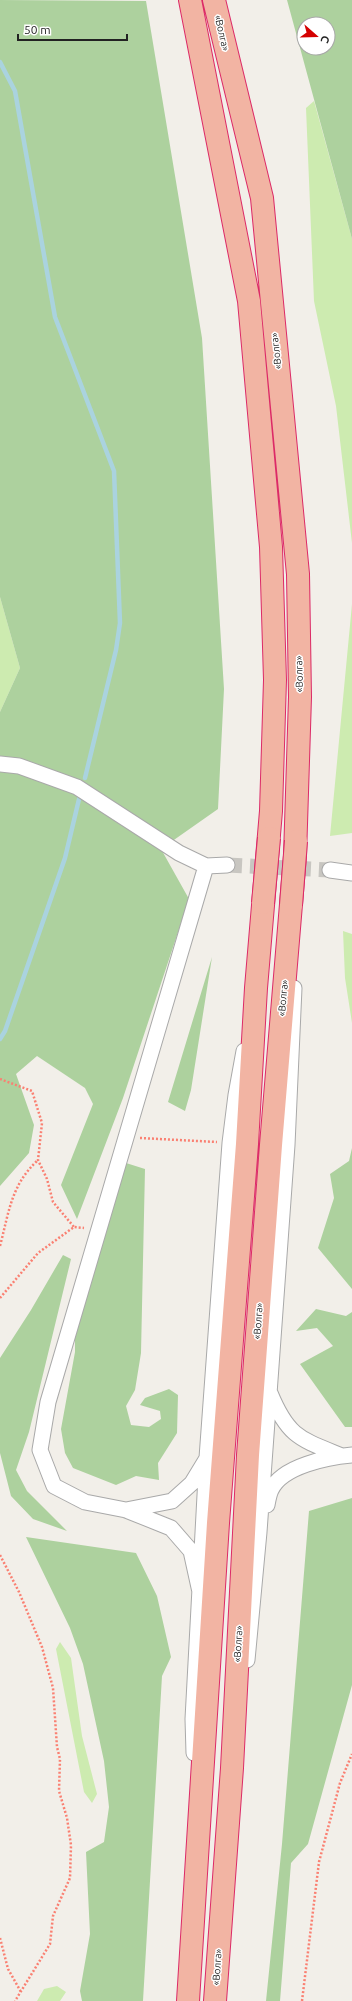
<svg xmlns="http://www.w3.org/2000/svg" width="352" height="2001" viewBox="0 0 352 2001" font-family="Ubuntu,sans-serif">
	<style>
		.grass { fill: #cdebb0 }
		.forest { fill: #add19e; fill-rule: evenodd }
		.lines { fill: none; stroke-linecap: round; stroke-linejoin: round }
		.stream { stroke: #aad3df; stroke-width: 4.5 }
		.minor-tunnel { stroke: #c8c6c1; stroke-width: 15; stroke-dasharray: 15 8; stroke-linecap: butt }
		.minor-casing { stroke: #a9a9a9; stroke-width: 17 }
		.trunk-casing { stroke: #dc2a67; stroke-width: 24 }
		.path { stroke: #fa8072; stroke-width: 2.5; stroke-dasharray: 2 2; stroke-linecap: butt }
		.minor { stroke: #fff; stroke-width: 15 }
		.trunk { stroke: #f2b4a3; stroke-width: 22 }
		.trunk-bridge-casing { stroke: #dc2a67; stroke-width: 24; stroke-linecap: butt }
		.trunk-bridge { stroke: #f2b4a3; stroke-width: 22 }
		.labels { text-anchor: middle; dominant-baseline: central; stroke-width: 3; stroke-linejoin: round; paint-order: stroke }
		.street-label { font-size: 10px; fill: #222; stroke: #fff }
	</style>
	<rect width="100%" height="100%" fill="#f2efe9"/>
	<!-- grass -->
	<path class="grass" d="M314 101 352 239V543L336 406 314 301 306 108Z
		M0 597 20 668 0 712Z
		M352 604V833L330 836Z
		M343 931 352 934V1023L345 978Z
		M60 1642 71 1658 82 1736 97 1794 92 1803 84 1792 56 1649Z
		M57 1986 66 1992 60 2001H37L44 1989Z"/>
	<!-- forest -->
	<path class="forest" d="M0 0 146 1 202 338 224 689 218 809 161 849 189 899 123 1098 77 1219 61 1185 93 1104 85 1088 37 1056 16 1074 34 1125 29 1153 0 1186V712L20 668 0 597Z
		M287 0H352V239ZM304 24H328V48H304Z
		M212 957 191 1090 185 1111 168 1102Z
		M352 1148V1289L318 1248 334 1198 330 1174 349 1161Z
		M126 1163 145 1169 141 1353 135 1390 126 1406 131 1425 149 1427 161 1419 160 1411 140 1405 145 1398 169 1389 178 1395 177 1433 158 1463 159 1480 136 1476 116 1485 73 1468 65 1453 61 1429 75 1352V1336Z
		M63 1255 71 1259 29 1432 16 1470 27 1491 67 1531 33 1519 11 1496 0 1453V1358L31 1310Z
		M316 1309 346 1316 352 1312V1427H345L300 1364 333 1346 317 1328 296 1331Z
		M352 1498V1685L308 1844 291 1863 280 2001H266L282 1844 309 1511Z
		M26 1537 136 1553 157 1596 171 1657 162 1676 143 2001H82L80 1991 90 1934 86 1852 104 1842 109 1807 104 1761 83 1664 70 1628Z"/>
	<g class="lines">
		<!-- stream -->
		<path class="stream" d="M0 62 15 91 55 317 114 471 120 623 116 650 85 778
			M0 1039 5 1031 65 858 80 795"/>
		<!-- minor-tunnel -->
		<path class="minor-tunnel" d="M227 865 330 870"/>
		<!-- minor casing -->
		<g class="minor-casing">
			<path id="minor" d="M0 764 19 766 77 787 179 853 206 866
				M330 870 352 873
				M270 1393C288 1437 300 1439 342 1456
				M267 1505C268 1500 269 1494 271 1490 282 1466 328 1457 352 1455
				M126 1510 172 1501 192 1483 206 1460
				M200 1592 191 1551 171 1528 126 1510 85 1502 54 1486 40 1450 48 1402 206 866 227 865
				M247 1660 259 1532 287 1145 294 988
				M194 1753 193 1719 207 1458 230 1143 236 1095 244 1051"/>
		</g>
		<!-- trunk casing -->
		<g class="trunk-casing">
			<path id="trunk" d="M214 0 262 198 298 574 300 697 295 856 271 1145 248 1455 232 1768 215 2001
				M188 2001 218 1523 247 1144 256 988 271 811 275 680 271 547 249 301 190 0"/>
		</g>
		<!-- path -->
		<path class="path" d="M0 1079 32 1091 42 1123 38 1160 47 1179 53 1202 74 1227
			M140 1138 217 1142
			M0 1246C9 1212 11 1185 38 1160
			M0 1298 38 1253 74 1227 84 1228
			M0 1555 19 1592 42 1647 53 1688 57 1747 60 1759 59 1791 67 1818 71 1845 70 1878 53 1916 50 1944 15 2001
			M0 1938 8 1969 21 1992
			M302 2001 319 1862 340 1783 352 1754"/>
		<!-- minor -->
		<use href="#minor" class="minor"/>
		<!-- trunk -->
		<use href="#trunk" class="trunk"/>
		<!-- trunk-bridge casing -->
		<g class="trunk-bridge-casing">
			<path id="trunk-bridge" d="M263 903 269 838
				M291 905 296 841"/>
		</g>
		<!-- trunk-bridge -->
		<use href="#trunk-bridge" class="trunk-bridge"/>
	</g>
	<g class="labels">
		<!-- street labels -->
		<g class="street-label">
			<text transform="translate(222 33) rotate(77)">«Волга»</text>
			<text transform="translate(276 351) rotate(-96)">«Волга»</text>
			<text transform="translate(299 674) rotate(-91)">«Волга»</text>
			<text transform="translate(283 998) rotate(-85)">«Волга»</text>
			<text transform="translate(258 1321) rotate(-86)">«Волга»</text>
			<text transform="translate(238 1644) rotate(-87)">«Волга»</text>
			<text transform="translate(217 1967) rotate(-86)">«Волга»</text>
		</g>
	</g>
	<!-- north arrow -->
	<g transform="translate(316 36) rotate(110)"><circle r="19" fill="#ffffff" stroke="#a7a7a7"/>
	<path d="M0-3L7 15L0 10L-7 15Z" fill="#d40000"/>
	<text y="-6" font-size="11" font-weight="bold" text-anchor="middle" fill="#222222">С</text>
	</g>
	<!-- scale -->
	<path d="M18 34v6h109v-6" fill="none" stroke="#222222" stroke-width="2"/>
	<text x="24" y="34" font-size="12" fill="#222222" stroke="#ffffff" stroke-width="3" paint-order="stroke">50 m</text>
</svg>
